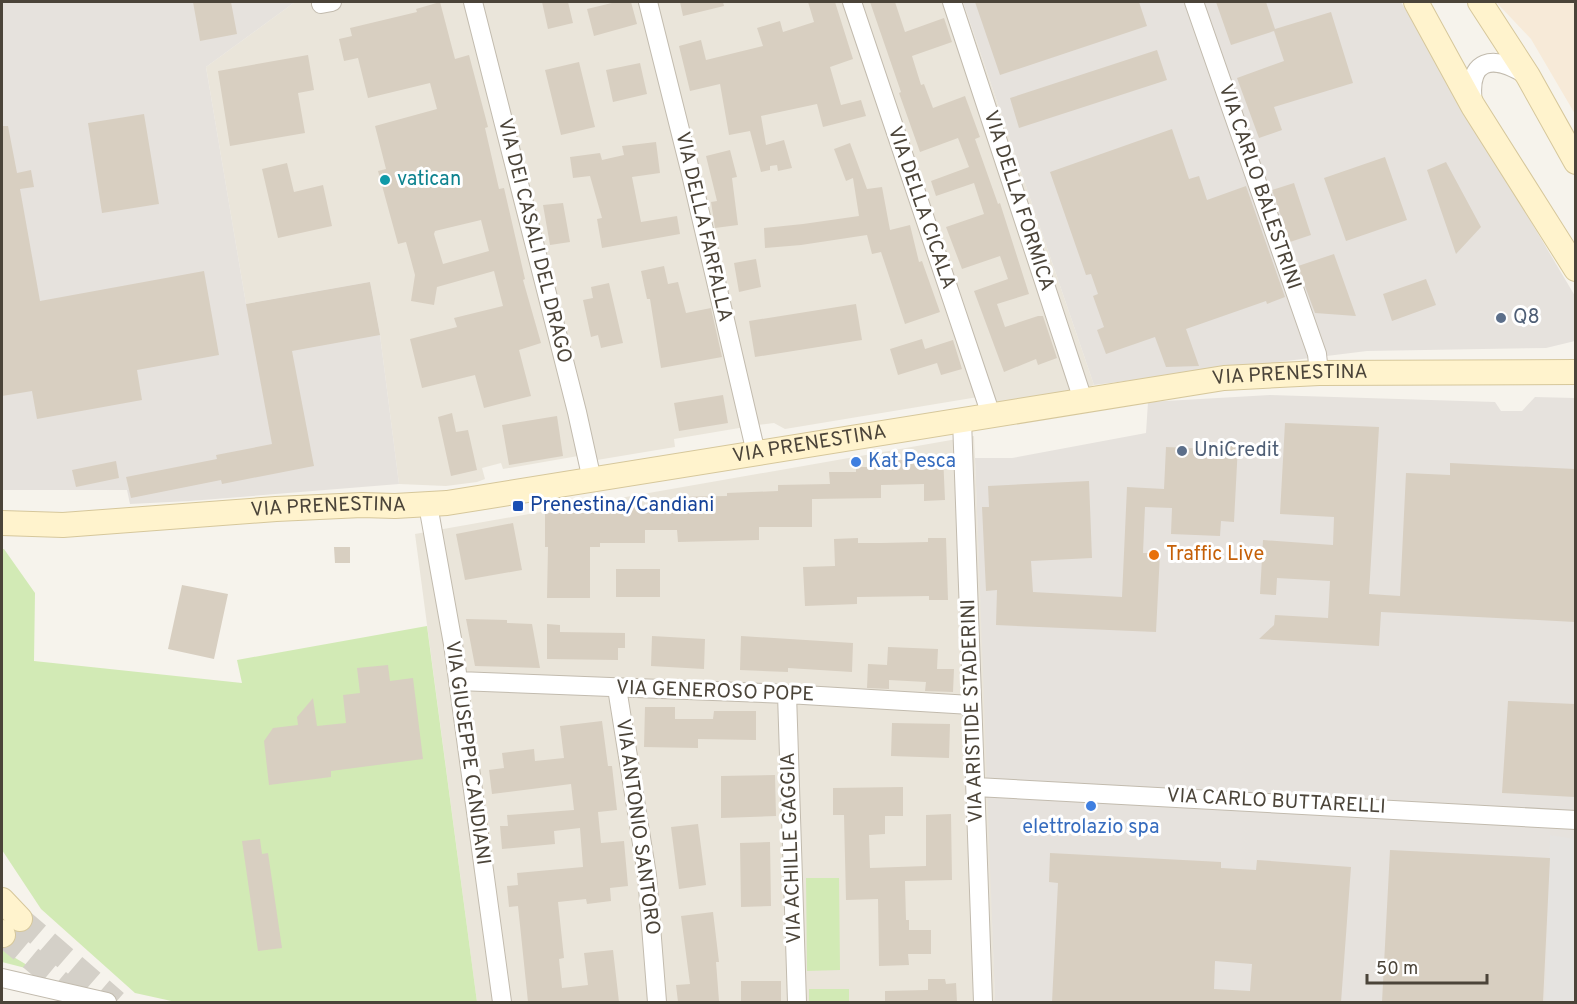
<svg xmlns="http://www.w3.org/2000/svg" width="1577" height="1004" viewBox="0 0 1577 1004" font-family="Overpass,sans-serif">
	<style>
		.residential { fill: #eae5da }
		.commercial { fill: #f7ead8 }
		.industrial { fill: #e6e2dd }
		.green { fill: #d2eab5 }
		.parking { fill: #e5e3e0 }
		.building { fill: #d8cfc1; fill-rule: evenodd }
		.lines { fill: none; stroke-linecap: round; stroke-linejoin: round }
		.secondary-tunnel { stroke: #d4d0c8; stroke-width: 24; stroke-dasharray: 24 12; stroke-linecap: butt }
		.street-casing { stroke: #c2bbae; stroke-width: 20 }
		.secondary-casing { stroke: #d6c79b; stroke-width: 26 }
		.street { stroke: #fff; stroke-width: 18 }
		.secondary { stroke: #fff3cd; stroke-width: 24 }
		.culture-dot { fill: #0f9aa8; stroke: #fff; stroke-width: 2 }
		.service-dot { fill: #5c6f8a; stroke: #fff; stroke-width: 2 }
		.shop-dot { fill: #3f7fe0; stroke: #fff; stroke-width: 2 }
		.transit-dot { fill: #1a4fb4; stroke: #fff; stroke-width: 2 }
		.food-dot { fill: #e8710a; stroke: #fff; stroke-width: 2 }
		.labels { text-anchor: middle; dominant-baseline: central; stroke-width: 6; stroke-linejoin: round; paint-order: stroke }
		.culture-label { font-size: 20px; fill: #0d838f; stroke: #fff; text-anchor: start }
		.street-label { font-size: 20px; fill: #4b4439; stroke: #fff }
		.service-label { font-size: 20px; fill: #4e5e75; stroke: #fff; text-anchor: start }
		.shop-label { font-size: 20px; fill: #366cbe; stroke: #fff; text-anchor: start }
		.transit-label { font-size: 20px; fill: #164399; stroke: #fff; text-anchor: start }
		.food-label { font-size: 20px; fill: #c56008; stroke: #fff; text-anchor: start }
	</style>
	<rect width="100%" height="100%" fill="#f6f3ec"/>
	<!-- residential -->
	<path class="residential" d="M295 2H963L1094 385 1075 392 994 406 990 395 785 429 774 423 757 425 674 439 675 447 579 463 578 456 503 469 501 463 482 468 485 479 477 482 446 486 399 484 380 335 370 282 246 304 206 67Z
		M974 436 988 776 995 1002H477L415 534Z"/>
	<!-- commercial -->
	<path class="commercial" d="M1496 2H1575V114L1531 39Z"/>
	<!-- industrial -->
	<path class="industrial" d="M2 2H295L206 67 246 304 370 282 380 335 399 484 190 501 130 504 127 490H2Z
		M963 2H1401L1575 296V341L1546 348 1367 351 1094 385Z
		M1270 395 1495 402 1501 411H1522L1535 397 1575 398V1002H995L975 458H1012L1146 433 1148 402Z"/>
	<!-- green -->
	<path class="green" d="M2 549H4L35 593 34 661 242 683 237 660 427 626 477 1002H176L135 993 41 909 2 850Z
		M806 878H839L840 970 807 971Z
		M2 950 37 971 2 962Z
		M809 989H849V1002H809Z"/>
	<!-- parking -->
	<path class="parking" d="M1550 835 1575 839 1576 1002H1545Z"/>
	<!-- building -->
	<path class="building" d="M193 2H231L237 34 200 41Z
		M440 2 455 59 469 55 488 127 485 128 499 189 504 188 525 279 523 280 541 343 519 350 531 396 484 408 475 375 422 388 410 339 457 327 454 318 503 306 494 271 437 287 434 305 411 301 415 275 406 242 398 244 378 171 386 169 375 126 437 109 430 83 368 98 358 58 344 61 339 39 352 36 350 28 417 12 416 9ZM481 220 489 251 443 264 434 234 435 231Z
		M542 2H568L573 23 548 29Z
		M616 2H631L637 24 594 36 587 9Z
		M680 2H723L724 6 683 16Z
		M808 2H835L853 59 830 67 841 105 861 100 866 116 823 127 817 104 761 116 766 145 784 140 792 168 778 171 777 165 770 166V170L761 172 750 131 729 135 720 84 690 91 679 46 701 40 706 60 763 46 757 28 780 21 783 32 814 22Z
		M870 2H895L905 32 944 18 952 42 912 56 921 85 924 84 933 108 965 96 980 137 975 139 998 204 1000 203 1029 294 997 304 1005 327 1038 316H1043L1057 358 1038 365 1036 359 1004 372 974 291 1008 279 1000 256 962 269 946 227 984 214 974 183 936 196 931 181 969 167 958 138 920 152 899 93 901 92Z
		M975 2H1139L1147 26 1000 75Z
		M1216 2H1266L1275 29 1331 12 1353 83 1274 107 1282 130 1259 138 1237 78 1284 61 1274 31 1231 45Z
		M1157 50 1167 80 1019 128 1010 98Z
		M308 55 314 90 298 93 305 133 230 146 218 71Z
		M579 62 595 127 561 135 545 70Z
		M640 63 647 94 613 102 606 70Z
		M144 114 159 204 102 213 88 123Z
		M2 126H8L17 173 31 170 34 187 20 189 40 301 204 271 219 355 137 370 142 400 37 419 32 391 2 396Z
		M1172 129 1189 179 1199 176 1207 200 1246 186 1285 297 1267 304 1266 301 1186 329 1199 366 1166 367 1155 337 1106 354 1097 330 1104 327 1093 296 1098 294 1091 274 1086 275 1050 172Z
		M656 142 660 173 632 177 641 222 677 216 680 234 602 248 597 219 602 218 590 176 573 178 570 157 600 153 602 160 624 155 622 146Z
		M850 143 867 189 882 187 890 230 910 225 919 262 922 261 940 312 905 324 881 252 872 254 867 235 801 245 765 248 764 228 803 224 859 216 853 178 846 181 834 149Z
		M730 150 737 177 732 178 738 225 715 228 711 202 717 201 706 156Z
		M1385 157 1407 220 1346 241 1324 178Z
		M1446 162 1481 227 1456 254 1427 170Z
		M287 163 294 192 323 185 332 226 278 238 262 169Z
		M1294 183 1311 235 1290 242 1272 190Z
		M563 203 570 242 550 245 543 205Z
		M1334 254 1356 316 1315 313 1306 289 1298 266Z
		M756 259 761 287 739 292 734 263Z
		M664 266 668 284 678 282 686 313 711 308 722 357 661 368 650 299H647L641 271Z
		M1426 279 1436 305 1392 321 1383 294Z
		M370 282 380 335 292 351 314 466 222 484 221 480 131 498 126 477 217 459 216 455 272 444 246 304Z
		M609 283 623 343 601 348 598 335 591 337 583 300 593 298 591 287Z
		M856 304 862 340 755 357 749 321Z
		M922 339 925 349 953 340 962 369 941 375 937 363 898 375 890 349Z
		M723 395 728 423 679 431 674 403Z
		M452 413 456 432 468 430 477 470 451 476 438 417Z
		M557 416 563 456 509 465 502 425Z
		M1285 423 1379 427 1369 594 1400 596 1406 473 1450 475V463L1575 469V622L1381 612 1379 646 1259 639 1274 625 1275 615 1328 618 1330 581 1277 578 1276 595 1260 594 1263 540 1333 545 1334 517 1280 514Z
		M1209 443 1238 445 1234 522 1221 521 1220 536 1171 534 1172 508 1145 507 1143 553H1160L1156 632 996 625 997 590 986 591 982 507H989L988 486 1089 481 1092 558 1031 561 1033 592 1122 597 1127 487 1164 489 1166 447 1209 449Z
		M943 455 945 500 924 501V484L881 485V498L812 499V527H759V540L678 542 677 530H645V543H600V547H590V598H547L548 547H545V513H616V511H630V506H677V497L727 496V493L778 491V485L830 484 829 472H856V467H898V460H910V456Z
		M116 461 119 478 76 487 72 470Z
		M513 523 522 570 465 580 456 534Z
		M858 538V543H881L928 542V538H946L948 600H929V596L857 597V604L805 606 803 567 835 566 834 539Z
		M334 547H350V563H335Z
		M616 569H660V597H616Z
		M182 585 228 594 214 659 168 649Z
		M466 619 507 620V623L532 624 540 668 475 666Z
		M547 624 560 625V632L625 633V648H618V660L547 659Z
		M652 636 705 639 704 669 651 666Z
		M741 636 853 643 852 672 788 668V672L740 670Z
		M888 647 938 649 937 669H954L953 692 925 691 926 682 889 680V689L867 688 868 664 887 665Z
		M388 665 390 681 413 678 423 759 331 771V777L269 785 264 741 273 728 298 725 297 717 313 698 317 726 346 723 343 695 360 693 357 668Z
		M1508 701 1575 704V797L1502 793Z
		M645 707H675V719H713L714 711H756V740L698 739V748L644 747Z
		M602 721 608 766H612L617 810 598 812 601 843 624 841 628 886 610 888 611 901 587 904 586 899 558 902 564 958 559 959 562 988 588 985 584 953 613 950 619 1002H528L518 906 509 907 507 886 518 885 517 873 583 867 580 828 554 831 555 844 502 849 500 826H508L507 815 574 810 571 784 492 794 489 770 504 768 502 753 534 749 535 761 564 758 560 726Z
		M892 723 950 724 949 758 891 756Z
		M775 775 776 816 721 818V776Z
		M903 787V816H885V834L869 835 870 868 926 866V815L951 814 952 880 905 881 906 920H909V930H931V954H908L909 965 879 966 878 899 846 900 844 815H833V788Z
		M698 824 706 885 679 889 671 827Z
		M260 839 262 854 268 853 282 948 258 951 242 841Z
		M770 842 771 906 741 907 740 843Z
		M1390 850 1550 858 1543 1002H1382Z
		M1050 853 1221 862V868L1256 870 1257 860 1351 867 1341 1002H1052L1058 883 1049 882ZM1215 961 1252 964 1250 991 1214 989Z
		M713 912 719 962H716L719 1001 678 1002 676 985 690 984 681 916Z
		M928 979H945L946 984 956 983 957 1002H885V991L928 990Z
		M741 981H781V1002H741Z"/>
	<g class="lines">
		<!-- secondary-tunnel -->
		<path class="secondary-tunnel" d="M20 919 116 1002
			M3 935 82 1001"/>
		<!-- street casing -->
		<g class="street-casing">
			<path id="street" d="M473 2 577 412 592 480
				M648 2 691 174 756 453
				M852 2 991 415
				M952 2 1083 400
				M1194 2 1317 354 1319 373
				M321 4 332 2
				M1473 103C1467 58 1493 54 1526 75
				M962 420 983 1002
				M428 505 453 644 502 1002
				M458 681 787 694 971 705
				M617 688 647 875 657 1002
				M787 694 797 1002
				M976 787 1576 820
				M2 978 107 1002"/>
		</g>
		<!-- secondary casing -->
		<g class="secondary-casing">
			<g id="secondary">
				<path d="M1416 2 1473 106 1576 269"/>
				<path d="M1480 2 1528 76 1576 162"/>
				<path id="s1" d="M2 523 63 525 276 509 362 505 395 506 447 503 1224 378 1319 373 1576 372"/>
				<path d="M2 900 20 919"/>
				<path d="M2 932 3 935"/>
			</g>
		</g>
		<!-- street -->
		<use href="#street" class="street"/>
		<!-- secondary -->
		<use href="#secondary" class="secondary"/>
	</g>
	<!-- markers -->
	<circle class="culture-dot" cx="385" cy="180" r="6"/>
	<g class="service-dot">
		<circle cx="1501" cy="318" r="6"/>
		<circle cx="1182" cy="451" r="6"/>
	</g>
	<g class="shop-dot">
		<circle cx="856" cy="462" r="6"/>
		<circle cx="1091" cy="806" r="6"/>
	</g>
	<rect class="transit-dot" x="512" y="500" width="12" height="12" rx="3"/>
	<circle class="food-dot" cx="1154" cy="555" r="6"/>
	<g class="labels">
		<!-- culture labels -->
		<g class="culture-label">
			<text x="397" y="180">vatican</text>
		</g>
		<!-- street labels -->
		<g class="street-label">
			<text transform="translate(1259 187) rotate(71)">VIA CARLO BALESTRINI</text>
			<text transform="translate(1018 201) rotate(72)">VIA DELLA FORMICA</text>
			<text transform="translate(921 208) rotate(71)">VIA DELLA CICALA</text>
			<text transform="translate(703 227) rotate(77)">VIA DELLA FARFALLA</text>
			<text transform="translate(534 241) rotate(76)">VIA DEI CASALI DEL DRAGO</text>
			<text stroke="none"><textPath href="#s1" startOffset="1299">VIA PRENESTINA</textPath></text>
			<text stroke="none"><textPath href="#s1" startOffset="813">VIA PRENESTINA</textPath></text>
			<text stroke="none"><textPath href="#s1" startOffset="327">VIA PRENESTINA</textPath></text>
			<text transform="translate(715 692) rotate(2)">VIA GENEROSO POPE</text>
			<text transform="translate(973 711) rotate(-92)">VIA ARISTIDE STADERINI</text>
			<text transform="translate(467 753) rotate(82)">VIA GIUSEPPE CANDIANI</text>
			<text transform="translate(1276 802) rotate(3)">VIA CARLO BUTTARELLI</text>
			<text transform="translate(637 827) rotate(82)">VIA ANTONIO SANTORO</text>
			<text transform="translate(792 848) rotate(-92)">VIA ACHILLE GAGGIA</text>
		</g>
		<!-- service labels -->
		<g class="service-label">
			<text x="1513" y="318">Q8</text>
			<text x="1194" y="451">UniCredit</text>
		</g>
		<!-- shop labels -->
		<g class="shop-label">
			<text x="868" y="462">Kat Pesca</text>
			<text x="1091" y="828" text-anchor="middle">elettrolazio spa</text>
		</g>
		<!-- transit labels -->
		<g class="transit-label">
			<text x="530" y="506">Prenestina/Candiani</text>
		</g>
		<!-- food labels -->
		<g class="food-label">
			<text x="1166" y="555">Traffic Live</text>
		</g>
	</g>
	<!-- border -->
	<rect width="1577" height="1004" fill="none" stroke="#4b4439" stroke-width="6"/>
	<!-- scale -->
	<path d="M1367 974v9h120v-9" fill="none" stroke="#4b4439" stroke-width="3"/>
	<text x="1376" y="974" font-size="18" fill="#4b4439" stroke="#ffffff" stroke-width="4.5" paint-order="stroke">50 m</text>
</svg>
